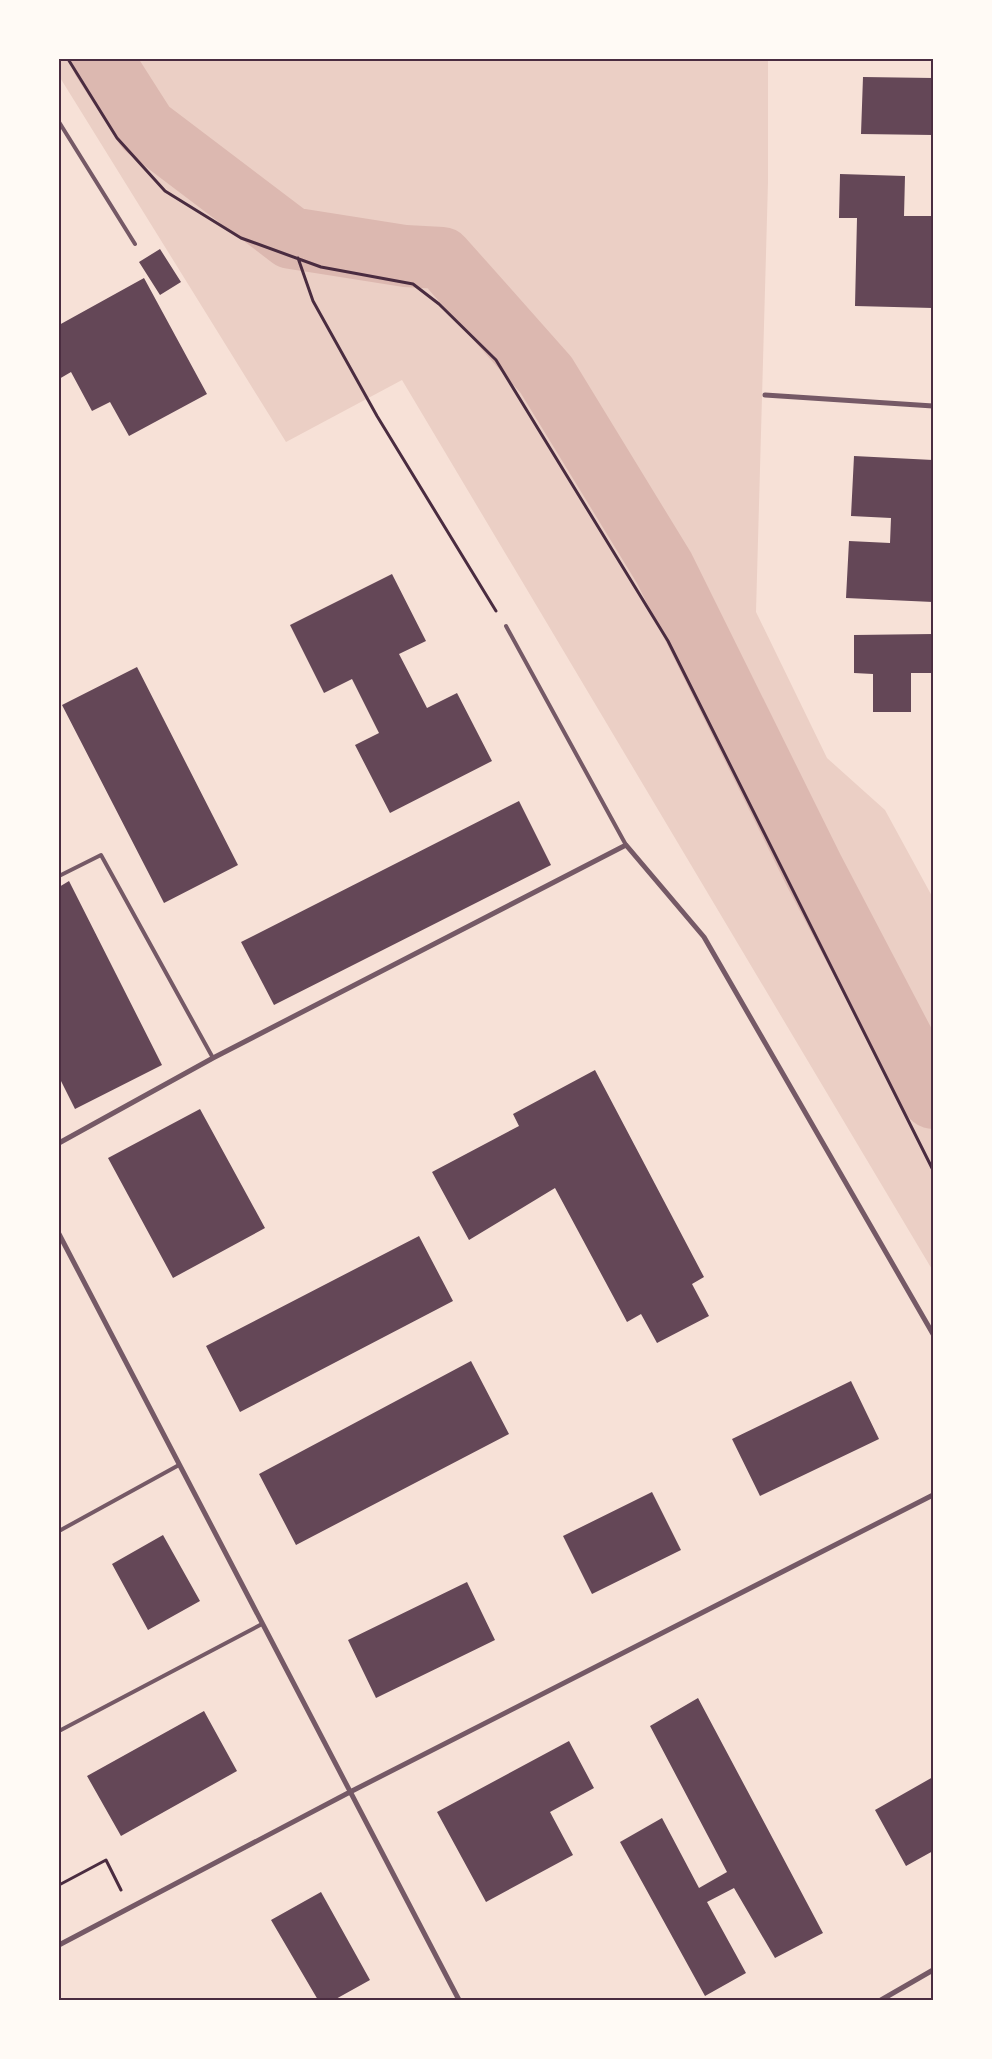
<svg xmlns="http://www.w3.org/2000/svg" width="992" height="2059" viewBox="0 0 992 2059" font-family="Mulish,sans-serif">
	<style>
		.green { fill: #ebcfc5 }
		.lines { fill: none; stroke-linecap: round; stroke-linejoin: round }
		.river { stroke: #dcb8b0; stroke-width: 62 }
		.building { fill: #644757 }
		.path { stroke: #4a2c40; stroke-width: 3 }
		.service { stroke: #755966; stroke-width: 4 }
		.minor { stroke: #755966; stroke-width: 5 }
		.neatline { fill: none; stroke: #4a2c40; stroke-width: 2 }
	</style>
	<rect width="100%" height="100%" fill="#f7e1d7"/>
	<!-- green -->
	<path class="green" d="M59 59H768V182L756 612 827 758 885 810 933 898V1271L402 380 286 442 59 76Z"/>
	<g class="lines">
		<!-- river -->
		<path class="river" d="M102 59 146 128 291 238 405 256 442 258 546 375 664 568 814 871 933 1098"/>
	</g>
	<!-- building -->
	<path class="building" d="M863 77 933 78V135L861 134Z
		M840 174 905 176 904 216H933V308L855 306 857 218H839Z
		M160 249 181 282 160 295 139 262Z
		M144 278 207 394 129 436 110 402 92 411 71 372 59 379V325Z
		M854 456 933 460V602L846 598 849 541 890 543 891 518 851 516Z
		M392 574 426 641 399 654 427 708 457 693 492 761 390 813 355 745 379 733 352 679 324 693 290 625Z
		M933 634V673H911V712H873V674L854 673V635Z
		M137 667 238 865 164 903 62 705Z
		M519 801 551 865 274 1005 241 942Z
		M69 881 162 1065 75 1109 59 1077V887Z
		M595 1070 704 1277 692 1284 709 1316 657 1343 641 1314 627 1322 555 1188 469 1240 432 1172 519 1126 513 1114Z
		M200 1109 265 1228 173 1278 108 1158Z
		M419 1236 453 1301 240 1412 206 1346Z
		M471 1361 509 1434 296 1545 259 1474Z
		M851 1381 879 1439 760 1496 732 1439Z
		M652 1492 681 1550 592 1594 563 1536Z
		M163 1535 200 1601 148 1630 112 1564Z
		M467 1582 495 1640 376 1698 348 1640Z
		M698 1698 823 1933 775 1958 734 1888 707 1902 746 1973 705 1996 620 1842 662 1818 699 1888 727 1872 650 1726Z
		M204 1711 237 1771 121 1836 87 1776Z
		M569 1741 594 1788 550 1812 573 1855 486 1902 437 1812Z
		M933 1777V1851L906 1866 875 1810Z
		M321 1892 370 1980 334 2000H318L271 1920Z"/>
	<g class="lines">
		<!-- path -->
		<path class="path" d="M68 59 117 138 165 191 241 238 321 267 413 284 439 304 496 360 668 641 933 1170
			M298 258 313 301 377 416 496 611
			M59 1885 106 1860 121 1890"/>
		<!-- service -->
		<path class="service" d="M59 122 135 244
			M506 626 626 845
			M59 876 101 855 213 1058
			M59 1531 179 1465
			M59 1731 262 1624"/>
		<!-- minor -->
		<path class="minor" d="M765 395 933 406
			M59 1143 213 1058 626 845 704 937 933 1334
			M59 1234 459 2000
			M59 1945 350 1792 933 1495
			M881 2000 933 1970"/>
	</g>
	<!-- border -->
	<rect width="992" height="2059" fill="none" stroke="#fffaf5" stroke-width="120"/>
	<rect x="60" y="60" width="872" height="1939" class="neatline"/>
</svg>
